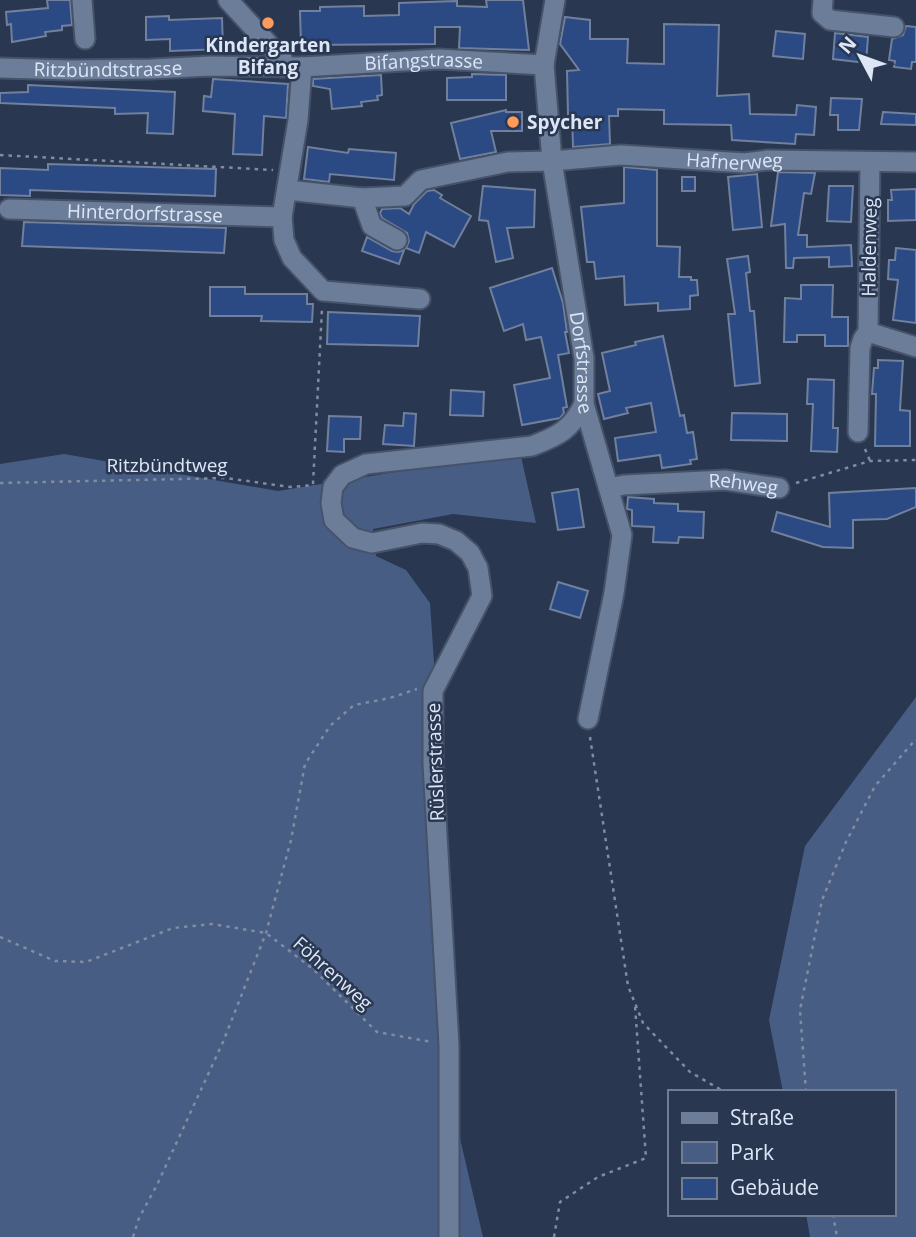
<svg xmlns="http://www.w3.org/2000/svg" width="916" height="1237" viewBox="0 0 916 1237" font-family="'Open Sans',sans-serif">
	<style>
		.green { fill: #475d84 }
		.building { fill: #2b4983; stroke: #70809d; stroke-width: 2 }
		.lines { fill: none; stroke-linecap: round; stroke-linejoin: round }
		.minor-casing { stroke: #465267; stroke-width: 23 }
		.path { stroke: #818ca1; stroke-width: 2.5; stroke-dasharray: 3.5 5; stroke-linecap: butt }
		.minor { stroke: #6c7d99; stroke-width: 19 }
		.poi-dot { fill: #ff9b5a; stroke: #293750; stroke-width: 2.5 }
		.labels { text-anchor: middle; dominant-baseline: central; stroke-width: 5; stroke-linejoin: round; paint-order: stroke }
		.poi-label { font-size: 19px; font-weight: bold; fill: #dde6f6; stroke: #293750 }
		.street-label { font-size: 19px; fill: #dde6f6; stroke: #293750 }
	</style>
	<rect width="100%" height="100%" fill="#293750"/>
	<!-- green -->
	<path class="green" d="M520 452 536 523 453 514 373 529 376 556 406 570 430 603 441 766V1057L483 1237H0V464L64 454 278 491Z
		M916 697V1237H810L806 1214H893V1092H783L769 1020 805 846Z"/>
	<!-- building -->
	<path class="building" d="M47 0H70L72 25 62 26V30L45 32 46 36 12 42 11 24 7 25 6 12 48 8Z
		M486 0H523L529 50 459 48 460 27H435V44L301 45 300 11H320V7L364 6V16L399 15V3L457 1V6L487 7Z
		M169 16V20L222 18 223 49 170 51V39L146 40V17Z
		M565 17 590 20V39H628L627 63 664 64V24L719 25 717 96 749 94 750 114 796 115 797 105 816 107 814 135 796 134 795 144 732 140 731 125 664 124V110L618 109V116H609L610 144 573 147 572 114H568L567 71 579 70 560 44Z
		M906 26 916 27V62H912L911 69 894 67 895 61 889 60 892 39 903 35Z
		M776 31 805 34 803 59 773 56Z
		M835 33 868 37 866 63 833 59Z
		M472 74 506 75V100H447V78L472 77Z
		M381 75 382 95 377 96 378 100 361 102 362 106 332 109 330 89 313 86V79Z
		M213 79 288 84 286 118 264 116 262 155 233 154 235 114 203 111 204 96 211 97Z
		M28 85 175 92 173 134 147 133 148 113 115 114V108L0 103V93L28 92Z
		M831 98 862 99 859 130H838V115H830Z
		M506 110V112H522V131H491L496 152 460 159 451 123Z
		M883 112 916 114V125L881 124Z
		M308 147 348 153 349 149 396 153 394 180 330 174 329 182 304 179Z
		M48 164 216 169 215 196 30 190V196L0 195V168L48 170Z
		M624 167 657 170V246L680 247 679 277H691V280H697L698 295 690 296V309L658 311V303L625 305 624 276 596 279 594 262H587L581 207 624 203Z
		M778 172 815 173 811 194 804 193 798 235H807V247L851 245 852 266 829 267V257L794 258 793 268H786L785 224 771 226Z
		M757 174 762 227 733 230 728 177Z
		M682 177H695V191H682Z
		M483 186 535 190 534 227 507 228 513 258 496 262 488 221 479 220Z
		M829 186H853L851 222 827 221Z
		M916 189V220L888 221V200H892L891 190Z
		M434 190 442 195 440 198 471 216 454 247 426 232 419 253 406 248 409 241 407 233 382 218 380 213 382 209 400 208 409 214 414 204 427 191Z
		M24 222 226 228 224 253 22 246Z
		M367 237 392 251 398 252 404 250 399 264 362 251Z
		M896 248 916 250V323L893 320 898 280 888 279 889 260H895Z
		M748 256 750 272 746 273 750 311H754L760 383 735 386 728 314H735L727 259Z
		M552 268 563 303 567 332H565L569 353 558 355 567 407 563 408 564 413 560 418 522 425 514 385 550 378 541 337 526 340 523 324 504 331 490 288Z
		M801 285H833L832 317H848V346H825V335H797V342H784L785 298 801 299Z
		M210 287H245V294H307V304H313L312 322 261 321 262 316H210Z
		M328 312 420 316 418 346 327 344Z
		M663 336 680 416 684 415 687 433 693 432 697 459 690 460 691 464 662 468 660 455 618 461 615 438 656 432 651 403 626 408 628 413 604 419 598 394 610 391 602 353 636 345 635 342Z
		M878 360 903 361 900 410 910 411V446H875L876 394H872L874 368H878Z
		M808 379 834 380 833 428H838L837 452 811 451 813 404H807Z
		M451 390 484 392 483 416 450 415Z
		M404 413 416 414 414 446 383 444 385 425 403 426Z
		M732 413 787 414V441L731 440Z
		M329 416 361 417 360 439H344V452L327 451Z
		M916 488V507L887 519 853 520V548L823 547 772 531 777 512 830 527 829 493Z
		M578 489 584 527 558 530 552 493Z
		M628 497 654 499V503L678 504V511L704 512 703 538 679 537 678 543 653 542 654 527 632 526V510L627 509Z
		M558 582 588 591 580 618 550 609Z"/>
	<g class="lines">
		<!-- minor casing -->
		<g class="minor-casing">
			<g id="minor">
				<path d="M82 0 85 39"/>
				<path d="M228 0 283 60V67"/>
				<path id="s1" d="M555 0 544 65 552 161 584 358V404L622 535 614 593 588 719"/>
				<path d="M823 0 822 13 830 20 894 27"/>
				<path d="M302 67 298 120 282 217 284 240 292 258 323 291 420 299"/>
				<path id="s2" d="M0 68 71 70 151 69 211 66 302 67 439 59 544 65"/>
				<path d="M870 162 868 332 916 347"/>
				<path id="s3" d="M287 190 362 198 405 196 421 180 508 162 552 161 621 155 745 163 768 160 916 162"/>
				<path d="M362 198 372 226 397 240"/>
				<path id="s4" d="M9 209 282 217"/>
				<path d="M858 432 860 348 863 339 868 332"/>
				<path id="s5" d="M609 488 624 485 725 480 779 488"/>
				<path d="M449 1237V1045L433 764V691L482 596 478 568 470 553 456 541 439 534 422 533 372 543 353 538 334 520 331 503 333 487 342 475 366 464 532 446C558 436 571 430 584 404"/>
			</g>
		</g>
		<!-- path -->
		<path class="path" d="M0 155 273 170
			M865 449 870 461
			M0 483 226 478 290 487 314 485
			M796 483 870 461 916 460
			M313 484 322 309
			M590 737 628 986 643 1023 690 1072 725 1092
			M0 937 55 961 86 962 173 928 212 924 266 933 313 969 377 1032 432 1042
			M806 1092 800 1010 822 900 846 842 875 786 916 739
			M833 1214 837 1237
			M133 1237 139 1218 157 1185 223 1042 266 933 291 840 305 764 330 726 354 705 390 698 417 689
			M554 1237 560 1202 598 1177 646 1158 635 1006"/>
		<!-- minor -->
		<use href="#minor" class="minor"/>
	</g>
	<!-- markers -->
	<g class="poi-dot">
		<circle cx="268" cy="23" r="7"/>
		<circle cx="513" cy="122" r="7"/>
	</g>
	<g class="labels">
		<!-- poi labels -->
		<g class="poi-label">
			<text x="268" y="45">Kindergarten<tspan x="268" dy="22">Bifang</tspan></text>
			<text x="527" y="122" text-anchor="start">Spycher</text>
		</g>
		<!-- street labels -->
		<g class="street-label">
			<text stroke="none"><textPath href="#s2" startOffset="424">Bifangstrasse</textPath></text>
			<text stroke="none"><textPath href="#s2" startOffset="108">Ritzbündtstrasse</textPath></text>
			<text stroke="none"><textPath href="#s3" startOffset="457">Hafnerweg</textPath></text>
			<text stroke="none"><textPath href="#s4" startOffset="136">Hinterdorfstrasse</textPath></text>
			<text transform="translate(869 247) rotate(-89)">Haldenweg</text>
			<text stroke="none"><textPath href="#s1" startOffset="366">Dorfstrasse</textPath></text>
			<text x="167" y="465">Ritzbündtweg</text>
			<text stroke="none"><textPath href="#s5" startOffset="135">Rehweg</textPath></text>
			<text transform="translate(435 762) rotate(-92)">Rüslerstrasse</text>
			<text transform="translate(333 973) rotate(42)">Föhrenweg</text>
		</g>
	</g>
	<!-- legend -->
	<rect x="668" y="1090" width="228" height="126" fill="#293750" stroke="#717d92" stroke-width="2"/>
	<rect x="682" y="1113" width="35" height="10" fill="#6c7d99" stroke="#717d92" stroke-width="2"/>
	<text x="730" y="1125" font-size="21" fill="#dde6f6">Straße</text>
	<rect x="682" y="1142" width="35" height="21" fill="#475d84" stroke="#717d92" stroke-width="2"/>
	<text x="730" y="1160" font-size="21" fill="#dde6f6">Park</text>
	<rect x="682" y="1178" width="35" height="21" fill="#2b4983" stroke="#717d92" stroke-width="2"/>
	<text x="730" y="1195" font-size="21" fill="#dde6f6">Gebäude</text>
	<!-- north arrow -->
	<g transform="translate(860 56) rotate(311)" stroke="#293750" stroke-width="5" paint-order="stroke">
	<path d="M0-5L12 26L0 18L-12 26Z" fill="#dde6f6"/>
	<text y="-10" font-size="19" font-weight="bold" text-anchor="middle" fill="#dde6f6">N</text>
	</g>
</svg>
